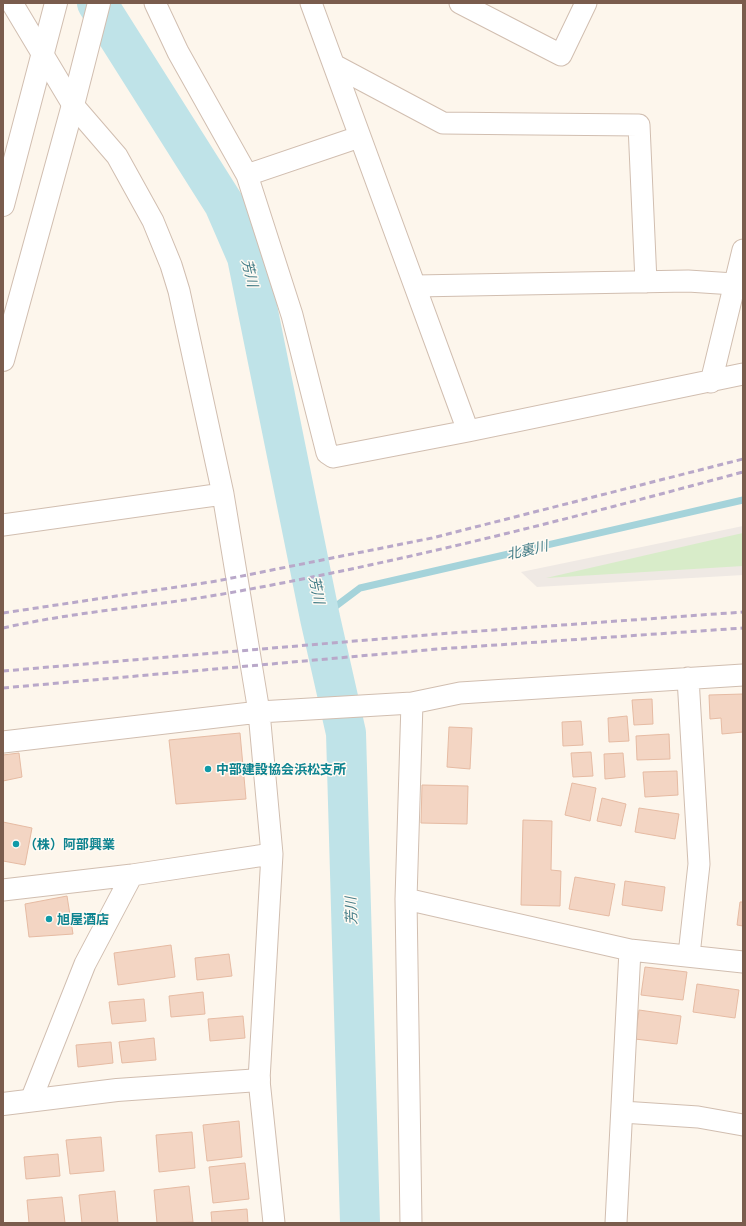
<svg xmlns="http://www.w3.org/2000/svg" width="746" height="1226" viewBox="0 0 746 1226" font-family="'Asap Condensed','Noto Sans JP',sans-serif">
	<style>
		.industrial { fill: #efe9e4 }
		.green { fill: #d8ecc9 }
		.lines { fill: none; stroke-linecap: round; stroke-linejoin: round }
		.stream { stroke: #a5d3da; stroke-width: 7 }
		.river { stroke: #bfe3e8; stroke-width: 40 }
		.building { fill: #f3d5c3; stroke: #e6bba3 }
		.minor-casing { stroke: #d1beb0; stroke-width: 23 }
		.tertiary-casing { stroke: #d1beb0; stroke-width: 24 }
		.minor { stroke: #fff; stroke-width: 21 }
		.tertiary { stroke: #fff; stroke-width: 22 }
		.rail { stroke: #b9a8c9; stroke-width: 3; stroke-dasharray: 6 4; stroke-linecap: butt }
		.culture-dot { fill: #0f9aa8; stroke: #fffaf3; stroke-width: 1.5 }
		.labels { text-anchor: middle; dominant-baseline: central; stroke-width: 3; stroke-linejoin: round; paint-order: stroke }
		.culture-label { font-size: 13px; font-weight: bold; fill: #0d838f; stroke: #fffaf3; text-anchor: start }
		.water-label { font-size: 14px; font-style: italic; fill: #437c86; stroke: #fffaf3 }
	</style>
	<rect width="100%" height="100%" fill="#fdf6ec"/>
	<!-- industrial -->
	<path class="industrial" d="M743 526V575L537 587 521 572Z"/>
	<!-- green -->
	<path class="green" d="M743 533V566L546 578 734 535Z"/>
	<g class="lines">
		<!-- stream -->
		<path class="stream" d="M320 618 360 588 743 500"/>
		<!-- river -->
		<path class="river" d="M97 3 224 204 247 257 320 618 346 733 360 1223"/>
	</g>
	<!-- building -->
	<path class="building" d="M743 694V732L722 734 721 718 710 719 709 695Z
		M652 699 653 724 634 725 632 700Z
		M627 716 629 741 609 742 608 718Z
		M581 721 583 745 563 746 562 722Z
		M449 727 472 728 470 769 447 767Z
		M240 733 246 799 176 804 169 740Z
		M669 734 670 759 637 760 636 736Z
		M591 752 593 776 573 777 571 753Z
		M19 753 22 777 3 781V755Z
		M623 753 625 777 605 779 604 754Z
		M677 771 678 795 645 797 643 772Z
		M572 783 596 788 590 821 565 815Z
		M422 785 468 786 467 824 421 823Z
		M602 798 626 804 621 826 597 821Z
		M639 808 679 814 675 839 635 832Z
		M523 820 552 821 551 870 561 871 560 906 521 905Z
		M3 822 32 828 25 865 3 861Z
		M575 877 615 884 609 916 569 909Z
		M625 881 665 887 662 911 622 905Z
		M67 896 73 934 29 937 25 904Z
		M740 902H743V926L737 925Z
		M171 945 175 977 118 985 114 953Z
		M229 954 232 976 197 980 195 958Z
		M645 967 687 972 683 1000 641 995Z
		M697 984 739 990 735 1018 693 1012Z
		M203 992 205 1014 171 1017 169 996Z
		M144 999 146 1021 112 1024 109 1002Z
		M639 1010 681 1016 677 1044 635 1039Z
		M243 1016 245 1038 210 1041 208 1019Z
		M154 1038 156 1060 122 1063 119 1042Z
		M111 1042 113 1063 78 1067 76 1045Z
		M239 1121 242 1157 207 1161 203 1125Z
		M192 1132 195 1168 159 1172 156 1135Z
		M101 1137 104 1171 70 1174 66 1140Z
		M58 1154 60 1176 26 1179 24 1157Z
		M245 1163 249 1199 213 1203 209 1167Z
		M189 1186 193 1222 157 1223 154 1190Z
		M115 1191 118 1223H82L79 1195Z
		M62 1197 65 1223H29L27 1200Z
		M247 1209 248 1223H212L211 1212Z"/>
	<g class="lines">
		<!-- minor casing -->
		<g class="minor-casing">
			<path id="minor" d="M12 3 73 105 117 156 153 221 171 265 179 291 223 494 259 712 272 854 259 1080 274 1223
				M155 3 178 52 247 175 292 315 327 453 333 457 468 431 743 374
				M311 3 468 431
				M460 3 561 55 586 3
				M334 65 443 123 639 125 646 282
				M247 175 359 137
				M416 286 688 281 734 284
				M711 382 743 250
				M3 525 223 494
				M688 678 699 864 689 955
				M3 742 259 712 412 703 460 693 743 675
				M3 890 132 875 272 854
				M406 899 630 950 743 962
				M31 1100 85 964 132 875
				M622 1112 698 1117 743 1125
				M411 1223 406 899 412 703
				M616 1223 630 950"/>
		</g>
		<!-- tertiary casing -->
		<g class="tertiary-casing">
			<path id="tertiary" d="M3 205 56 3
				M3 360 73 105 99 3
				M3 1104 117 1090 259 1080"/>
		</g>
		<!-- minor -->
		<use href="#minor" class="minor"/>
		<!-- tertiary -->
		<use href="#tertiary" class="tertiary"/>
		<!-- rail -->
		<path class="rail" d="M3 613 217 581 432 538 743 459
			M3 628C73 612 146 607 217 595 395 564 569 519 743 472
			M3 671 438 634 743 612
			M3 688 438 649 743 628"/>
	</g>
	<!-- markers -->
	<g class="culture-dot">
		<circle cx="208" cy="769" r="4"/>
		<circle cx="16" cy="844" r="4"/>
		<circle cx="49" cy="919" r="4"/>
	</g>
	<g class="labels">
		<!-- culture labels -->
		<g class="culture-label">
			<text x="216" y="769">中部建設協会浜松支所</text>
			<text x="24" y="844">（株）阿部興業</text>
			<text x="57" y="919">旭屋酒店</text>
		</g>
		<!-- water labels -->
		<g class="water-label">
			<text transform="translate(250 273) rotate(77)">芳川</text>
			<text transform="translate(527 550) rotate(-13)">北裏川</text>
			<text transform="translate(317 590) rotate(78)">芳川</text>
			<text transform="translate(351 911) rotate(-92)">芳川</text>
		</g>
	</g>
	<!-- border -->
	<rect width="746" height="1226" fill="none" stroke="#7a5c4d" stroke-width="8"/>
</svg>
